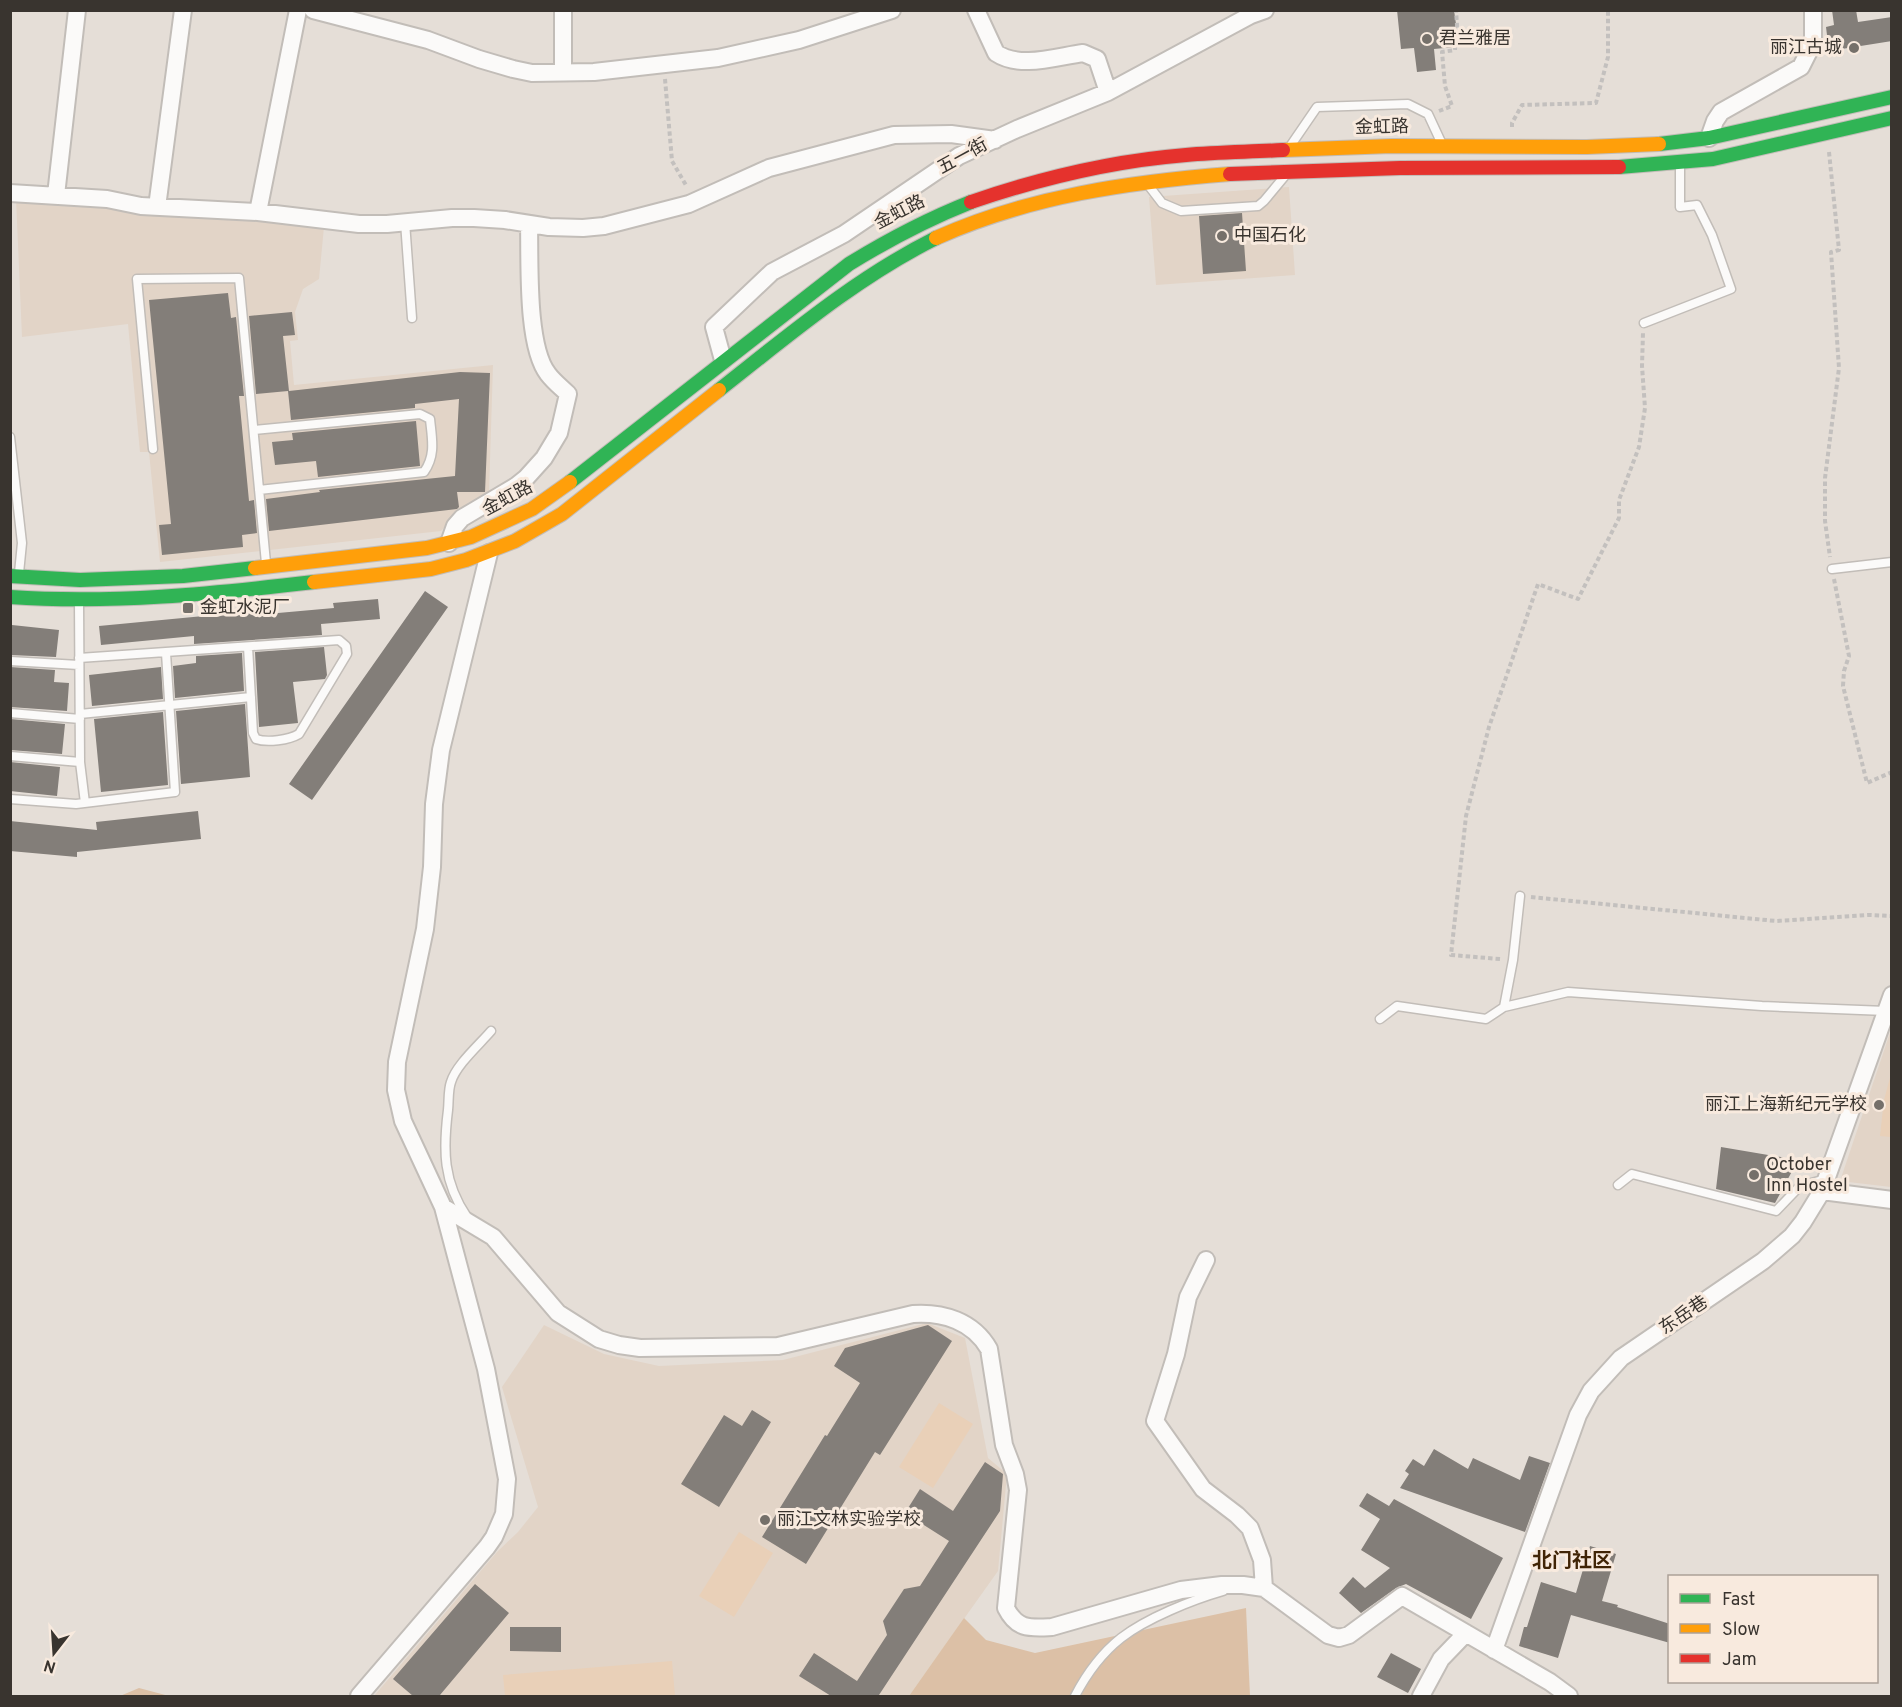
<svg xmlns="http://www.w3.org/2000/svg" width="1902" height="1707" viewBox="0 0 1902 1707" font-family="Overpass,'Noto Sans SC',sans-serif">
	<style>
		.built { fill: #e2d4c7 }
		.green { fill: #e9d0b8 }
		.forest { fill: #dcc0a6 }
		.building { fill: #837e79 }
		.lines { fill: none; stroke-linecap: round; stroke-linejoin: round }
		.lane-casing { stroke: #c2bdb8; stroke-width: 11 }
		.street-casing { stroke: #c2bdb8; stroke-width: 20 }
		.fast-casing { stroke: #c2bdb8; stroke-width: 16 }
		.slow-casing { stroke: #c2bdb8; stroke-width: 16 }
		.jam-casing { stroke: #c2bdb8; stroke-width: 16 }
		.path { stroke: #c3c0be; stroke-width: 4; stroke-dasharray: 4.5 3; stroke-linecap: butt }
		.lane { stroke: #fbfaf9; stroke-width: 8 }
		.street { stroke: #fbfaf9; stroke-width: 16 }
		.fast { stroke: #30b455; stroke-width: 14 }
		.slow { stroke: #ff9f0a; stroke-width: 14 }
		.jam { stroke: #e5322d; stroke-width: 14 }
		.poi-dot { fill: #75706a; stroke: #f8eade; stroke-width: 2 }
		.labels { text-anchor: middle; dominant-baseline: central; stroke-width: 6; stroke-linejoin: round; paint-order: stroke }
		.poi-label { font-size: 18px; fill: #39342f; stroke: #f8eade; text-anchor: start }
		.street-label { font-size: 18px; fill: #39342f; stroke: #f8eade }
		.neighbourhood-label { font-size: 20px; font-weight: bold; fill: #402405; stroke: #f8eade }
	</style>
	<rect width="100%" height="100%" fill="#e5ded7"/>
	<!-- built -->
	<path class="built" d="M1289 187 1295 275 1156 285 1149 197Z
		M16 198 77 201 141 215 269 221 324 227 319 279 303 289 295 312 298 340 290 341 294 385 493 365 489 493 468 503 441 531 160 562 149 452H140L128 324 22 337Z
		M1891 1030V1187L1840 1181Z
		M927 1323 965 1338 988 1458 1007 1474 998 1571 909 1696H374L497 1552 518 1532 538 1507 502 1387 544 1325 604 1354 659 1366 783 1360Z"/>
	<!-- green -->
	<path class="green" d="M1891 1074V1137L1880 1136 1884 1100Z
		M939 1403 973 1424 933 1488 899 1467Z
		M739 1532 773 1553 734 1617 699 1596Z
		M672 1661 675 1696H505L503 1675Z"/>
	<!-- forest -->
	<path class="forest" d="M1246 1608 1250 1696H909L964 1618 986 1640 1035 1653Z
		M139 1688 169 1696H120Z"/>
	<!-- building -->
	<path class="building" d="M1397 10H1454L1457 31H1454L1455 47 1434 49 1436 70 1417 72 1414 48 1401 49Z
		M1832 10H1856L1858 22 1892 17V41L1829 51 1826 27 1834 25Z
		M1242 213 1246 271 1203 274 1199 216Z
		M228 293 231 318 236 317 244 396H239L249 501 254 500 257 533 242 535 243 547 162 555 159 525 171 524 149 300Z
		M292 312 295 335 283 336 289 391 460 372 490 373 485 492H457L459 507 457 509 269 531 266 499 320 492 319 490 455 476 459 399 415 404V408L291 420 288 391 256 394 249 316Z
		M416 421 420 466 318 477 316 461 275 465 272 442 293 440 292 433Z
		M425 591 448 607 312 800 289 784Z
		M378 599 380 619 321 624 322 635 194 644V636L101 645 99 626 278 609V613L334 608 333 603Z
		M12 625 59 630 56 657 10 655Z
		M324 647 327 675 325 679 293 682 298 723 259 727 255 652Z
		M242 653 244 691 175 698 173 666 196 663V656Z
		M10 667 55 670 54 682 69 683 67 711 10 707Z
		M161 667 163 699 92 706 89 675Z
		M245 704 250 777 181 784 176 711Z
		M163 712 168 785 101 792 94 719Z
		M10 719 65 724 62 754 10 750Z
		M10 762 60 767 57 796 10 791Z
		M198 811 201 839 77 852V857L10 851V821L97 830 96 822Z
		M1721 1147 1798 1160 1775 1203 1716 1189Z
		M928 1325 952 1341 880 1455 875 1452 806 1564 762 1537 825 1435 827 1436 860 1383 834 1366 845 1348Z
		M752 1410 771 1422 719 1507 681 1484 724 1415 742 1426Z
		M1434 1449 1468 1469 1473 1458 1520 1480 1529 1456 1550 1463 1525 1532 1400 1488 1409 1474 1405 1471 1413 1459 1424 1466Z
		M985 1462 1003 1474 1000 1511 879 1695 880 1696H831L799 1676 814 1653 857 1681 887 1635 883 1621 904 1589 920 1586 949 1541 905 1513 920 1489 953 1511Z
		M1367 1493 1389 1506 1394 1499 1503 1558 1471 1619 1406 1584 1396 1588 1361 1613 1339 1593 1353 1577 1365 1588 1390 1568 1361 1550 1380 1519 1359 1506Z
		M1590 1546 1616 1554 1602 1601 1618 1605 1617 1607 1670 1624V1643L1571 1615 1558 1658 1519 1646 1524 1627H1527L1541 1582 1576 1593Z
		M475 1584 509 1613 440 1695 413 1696 393 1679Z
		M510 1627H561V1652L510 1651Z
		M1391 1653 1421 1669 1408 1693 1377 1677Z"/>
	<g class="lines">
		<!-- lane casing -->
		<g class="lane-casing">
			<path id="lane" d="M1291 145 1317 107 1408 104 1428 114 1441 142
				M1149 186 1162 203 1181 211 1258 206 1264 201 1284 177
				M405 222 412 318
				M1644 323 1731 289 1712 235 1697 205 1680 207V166
				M254 430 420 414 430 419C432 439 436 455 424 472L259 490
				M10 437 22 543 19 573
				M153 449 137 279 239 278 266 563
				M1832 569 1892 562
				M79 602 80 762 85 803
				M79 658 339 640 346 646 347 654 299 734C289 740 267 743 256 739L253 733 248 647
				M10 661 79 665
				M10 713 80 719
				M80 714 251 697
				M10 756 80 762
				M10 799 76 804 175 792 166 653
				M1504 1007 1513 960 1520 896
				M1380 1019 1397 1006 1486 1019 1504 1007 1568 992 1762 1006 1886 1011
				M1618 1185 1632 1174 1776 1211 1800 1186 1826 1179
				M467 1217C443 1182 443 1150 448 1110 449 1101 448 1090 451 1082 456 1065 479 1045 491 1031
				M1075 1696C1086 1675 1102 1653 1121 1638 1147 1618 1192 1600 1223 1591"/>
		</g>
		<!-- street casing -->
		<g class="street-casing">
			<path id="street" d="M313 10 428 40 479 59 513 69 532 73 594 72 718 58 799 40 892 10
				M976 10 996 53C1020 69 1055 57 1083 53L1097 59 1108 92
				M563 72V10
				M1709 138 1715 121 1721 112 1801 67 1810 49 1813 37V10
				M10 193 107 199 141 206 258 212 359 224H387L452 218H474L505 220 549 227 583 228 604 226 689 204 769 168 894 135 951 134 995 140
				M56 195 77 10
				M157 207 183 10
				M258 212 298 10
				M723 360 714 327 772 272 844 234 959 156 1017 129 1108 92 1251 15 1265 10
				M449 543 455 526 462 518 516 486 526 478 544 458 559 433 568 394C562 388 554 382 548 374 526 346 530 261 529 224
				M1822 1191 1892 1200
				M443 1207 493 1237 558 1313 599 1339 619 1345 640 1348 778 1346 913 1314C943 1312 973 1321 989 1349L1004 1445 1015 1474 1018 1490 1006 1608C1017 1630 1030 1628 1052 1627L1181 1590 1222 1585H1243L1264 1588 1328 1635 1339 1638 1349 1635 1402 1596 1550 1682 1569 1696
				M1206 1260 1188 1297 1176 1354 1155 1421 1203 1489 1237 1515 1250 1528 1262 1560 1264 1588
				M1494 1650 1578 1415 1591 1391 1621 1358 1763 1261 1792 1236 1803 1222 1822 1191 1892 995
				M359 1696 487 1547 494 1537 504 1514 507 1479 486 1369 443 1207 403 1121 396 1090 397 1062 425 929 432 867 434 804 441 750 489 553
				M1421 1696 1441 1659 1466 1633"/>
		</g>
		<!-- fast casing -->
		<g class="fast-casing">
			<path id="fast" d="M1659 144 1709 138 1892 97
				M1619 167 1713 159 1892 118
				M719 390C789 335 856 278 936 238
				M570 482 849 264C888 240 928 219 971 202
				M10 576 80 580 183 576 255 568
				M10 597C112 604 212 594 314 582"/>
		</g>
		<!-- slow casing -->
		<g class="slow-casing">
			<path id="slow" d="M1283 150 1392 146 1587 147 1659 144
				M936 238C1030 196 1129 182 1230 174
				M255 568 427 548 471 537 532 509 570 482
				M314 582 431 569 466 560 515 541 562 514 719 390"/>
		</g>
		<!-- jam casing -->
		<g class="jam-casing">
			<path id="jam" d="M1230 174 1400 168 1619 167
				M971 202C1041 178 1112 161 1186 155 1219 152 1251 152 1283 150"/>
		</g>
		<!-- path -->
		<path class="path" d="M665 79 672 161 687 187
			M1439 111 1452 106 1445 86 1442 52 1455 50 1457 25 1456 10
			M1512 127V123L1522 105 1596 103 1608 57V10
			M1829 152 1839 250 1831 252 1839 368 1825 478V521L1830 557
			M1834 579 1849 656 1844 671 1843 686 1867 783 1892 772
			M1531 897 1776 921 1869 915 1892 916
			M1500 959 1451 955 1466 816 1489 727 1538 584 1578 599 1619 518V500L1639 447 1645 408 1642 366 1643 333"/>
		<!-- lane -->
		<use href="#lane" class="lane"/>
		<!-- street -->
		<use href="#street" class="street"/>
		<!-- fast -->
		<use href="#fast" class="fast"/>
		<!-- slow -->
		<use href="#slow" class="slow"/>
		<!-- jam -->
		<use href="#jam" class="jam"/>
	</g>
	<!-- markers -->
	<g class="poi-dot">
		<circle cx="1427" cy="39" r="6"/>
		<circle cx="1854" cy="48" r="6"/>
		<circle cx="1222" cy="236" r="6"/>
		<rect x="182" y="602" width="12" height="12" rx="3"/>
		<circle cx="1879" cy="1105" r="6"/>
		<circle cx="1754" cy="1175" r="6"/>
		<circle cx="765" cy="1520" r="6"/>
	</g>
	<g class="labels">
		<!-- poi labels -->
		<g class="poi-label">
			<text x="1439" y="39">君兰雅居</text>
			<text x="1842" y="48" text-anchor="end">丽江古城</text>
			<text x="1234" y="236">中国石化</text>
			<text x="200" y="608">金虹水泥厂</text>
			<text x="1867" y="1105" text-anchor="end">丽江上海新纪元学校</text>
			<text x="1766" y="1165">October<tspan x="1766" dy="21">Inn Hostel</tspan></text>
			<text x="777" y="1520">丽江文林实验学校</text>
		</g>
		<!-- street labels -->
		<g class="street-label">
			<text transform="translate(1382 128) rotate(-1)">金虹路</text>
			<text transform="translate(963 157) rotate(-29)">五一街</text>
			<text transform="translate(900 213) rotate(-27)">金虹路</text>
			<text transform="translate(508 499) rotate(-28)">金虹路</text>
			<text transform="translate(1684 1316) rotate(-34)">东岳巷</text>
		</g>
		<!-- neighbourhood labels -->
		<g class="neighbourhood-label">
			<text x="1572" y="1562">北门社区</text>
		</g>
	</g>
	<!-- border -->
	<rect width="1902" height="1707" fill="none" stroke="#39342f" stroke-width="24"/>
	<!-- legend -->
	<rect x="1668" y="1575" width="210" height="108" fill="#f8eade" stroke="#aca198" stroke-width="1.5"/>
	<rect x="1680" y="1594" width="30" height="9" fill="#30b455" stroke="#aca198" stroke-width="1.5"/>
	<text x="1722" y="1605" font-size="18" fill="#39342f">Fast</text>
	<rect x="1680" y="1624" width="30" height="9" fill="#ff9f0a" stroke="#aca198" stroke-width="1.5"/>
	<text x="1722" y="1635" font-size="18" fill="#39342f">Slow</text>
	<rect x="1680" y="1654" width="30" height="9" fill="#e5322d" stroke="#aca198" stroke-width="1.5"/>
	<text x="1722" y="1665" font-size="18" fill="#39342f">Jam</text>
	<!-- north arrow -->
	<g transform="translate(54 1653) rotate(197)" stroke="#f8eade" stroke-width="4.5" paint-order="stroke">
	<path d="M0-4.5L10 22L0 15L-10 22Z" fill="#39342f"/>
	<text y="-9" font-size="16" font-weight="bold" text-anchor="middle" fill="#39342f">N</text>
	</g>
</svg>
